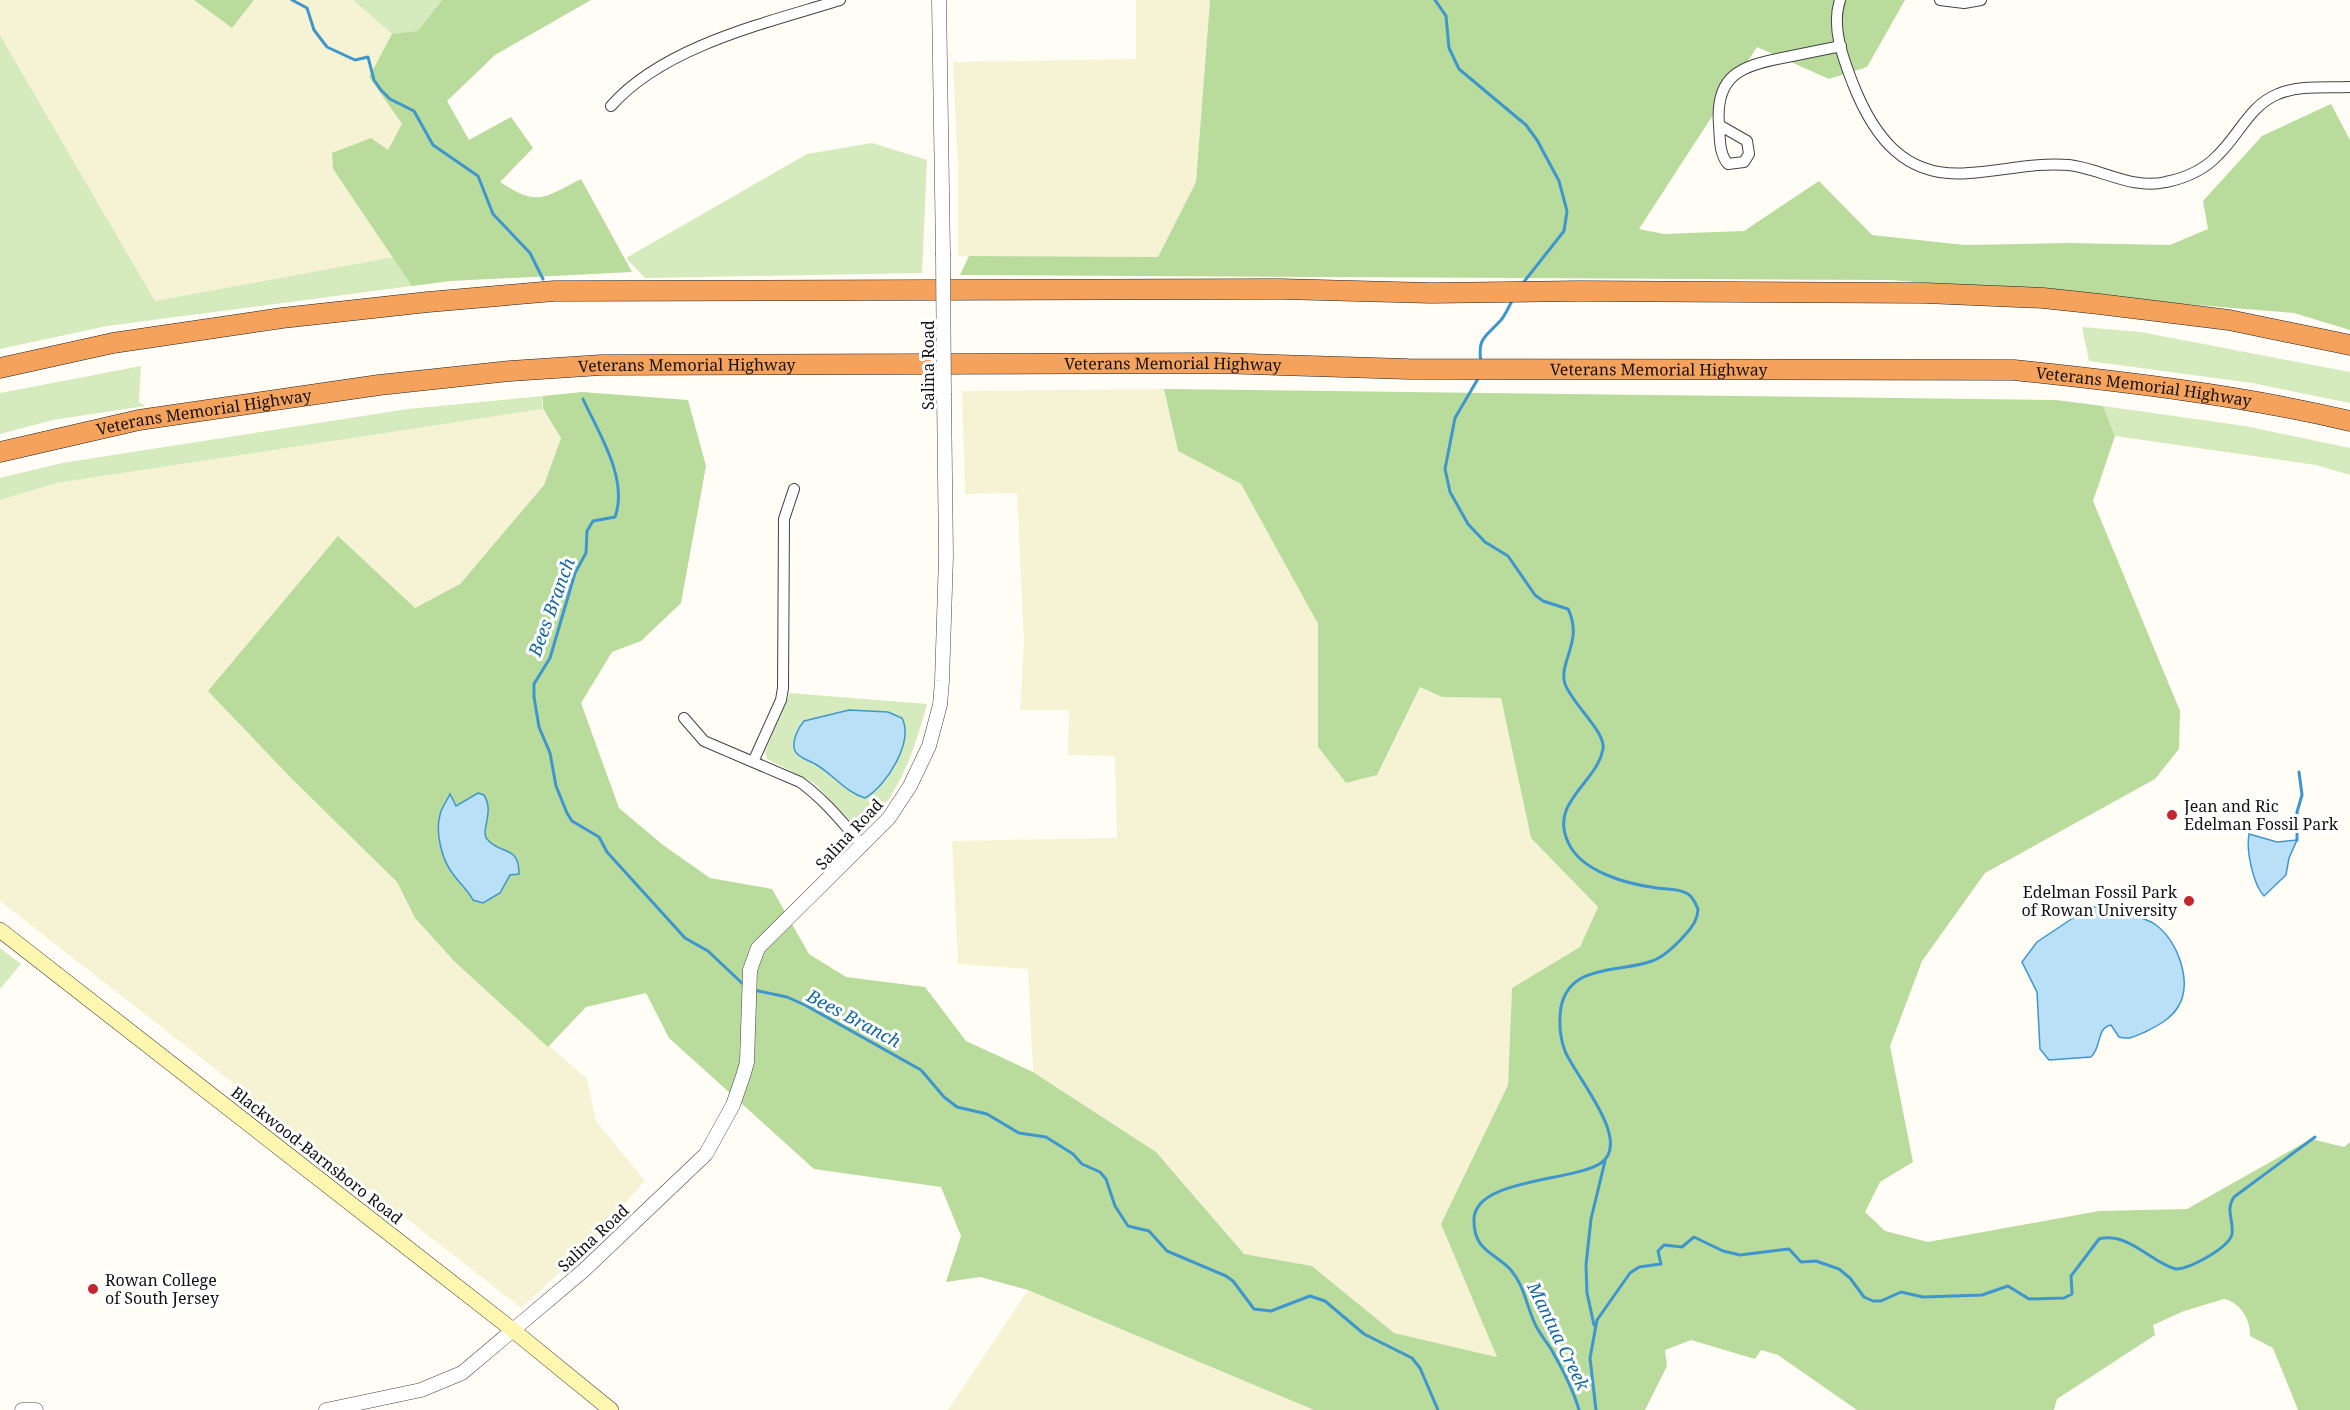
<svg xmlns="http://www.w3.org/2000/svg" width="2350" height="1410" viewBox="0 0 2350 1410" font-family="'Noto Serif',serif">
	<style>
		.farmland { fill: #f6f3d4 }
		.green { fill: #d5ebbd }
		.forest { fill: #b9dc9c }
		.water { fill: #b9e0f7; stroke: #3f96cf; stroke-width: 1.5 }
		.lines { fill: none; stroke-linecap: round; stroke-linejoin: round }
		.stream { stroke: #3f96cf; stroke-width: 3 }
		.minor-casing { stroke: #444; stroke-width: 12 }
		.tertiary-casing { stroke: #444; stroke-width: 15 }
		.secondary-casing { stroke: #333; stroke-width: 16 }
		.motorway-casing { stroke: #222; stroke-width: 21 }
		.minor { stroke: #fff; stroke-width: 10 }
		.tertiary { stroke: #fff; stroke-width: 14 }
		.secondary { stroke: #fff6b0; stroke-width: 15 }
		.motorway { stroke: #f5a25d; stroke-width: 20 }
		.tertiary-bridge-casing { stroke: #444; stroke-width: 15; stroke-linecap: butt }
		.tertiary-bridge { stroke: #fff; stroke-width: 14 }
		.poi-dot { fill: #c4262e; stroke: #fff; stroke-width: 2 }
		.labels { text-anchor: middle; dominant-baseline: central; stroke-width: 6; stroke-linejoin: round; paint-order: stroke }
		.street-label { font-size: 16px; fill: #111; stroke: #fff }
		.poi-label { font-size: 16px; fill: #111; stroke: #fff; text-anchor: start }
		.water-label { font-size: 18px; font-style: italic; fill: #1768a6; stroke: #fff }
	</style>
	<rect width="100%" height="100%" fill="#fffdf5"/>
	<!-- farmland -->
	<path class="farmland" d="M0 0H194L232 28 254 0H353L392 34 369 77 402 124 388 150 333 169 393 257 155 301 0 35Z
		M1136 0H1210L1196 182 1158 257 958 256V171L953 62 1136 59Z
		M1164 389 1178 451 1241 484 1318 624V747L1346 783 1377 775 1420 687 1442 697 1501 698 1531 838 1598 907 1580 947 1512 988 1508 1085 1441 1224 1498 1357 1394 1333 1312 1266 1244 1254 1156 1152 1033 1072 1028 969 958 964 952 841 1117 838 1115 756 1068 755 1069 710H1020L1024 643 1017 493 965 494 962 391Z
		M542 409 561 438 544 485 460 584 415 608 292 779 397 882 415 918 454 961 587 1079 596 1121 645 1181 582 1252 521 1308 0 901V500L57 483Z
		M1028 1290 1314 1410H948Z"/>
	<!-- green -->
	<path class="green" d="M353 0H442L418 32 392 34Z
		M0 35 155 301 393 257 412 286 107 326 0 349Z
		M872 143 927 160 922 273 645 278 626 258 807 154Z
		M2082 327 2141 332 2350 372V403L2252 383 2089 361Z
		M141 366 139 402 145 406 53 420 0 434V393Z
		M543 396 542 409 57 483 0 500V478L62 463 408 409Z
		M2103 406 2245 426 2350 448V475L2316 465 2115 436Z
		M790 693 927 704C915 749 899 798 862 829L854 825 814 783 767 759 765 752Z
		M0 948 21 964 0 989Z"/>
	<!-- forest -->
	<path class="forest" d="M194 0H254L232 28Z
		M442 0H591L495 55 447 101 469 140 511 117 533 148 500 182C539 207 543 198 581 179L632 272 450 281 412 286 333 169 332 153 371 138 388 150 402 124 369 77 392 34 418 31Z
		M1210 0H1905L1867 67 1829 79 1757 47 1639 229 1664 234 1744 231 1819 181 1872 235 1964 245 2069 243 2170 245 2208 229 2203 201 2262 136 2331 104 2350 140V330L2294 313 1891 280 960 275 969 256 1158 257 1196 182Z
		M1164 389 2056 400 2103 406 2115 436 2093 501 2180 711 2179 749 2155 779 1985 873 1922 961 1890 1046 1913 1162 1880 1182 1865 1212 1885 1231 1928 1242 2099 1211 2187 1209 2311 1139 2344 1147 2350 1142V1410H2298L2273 1348 2250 1336C2251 1320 2240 1302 2224 1299L2184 1311 2153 1325 2155 1335 2057 1399 2054 1410H1857L1778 1355 1761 1350 1755 1359 1691 1340 1665 1350 1667 1366 1645 1410H1314L1028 1290 980 1277 946 1282 961 1236 941 1187 814 1169 669 1038 646 993 586 1007 548 1047 454 961 415 918 397 882 292 779 208 691 338 536 415 608 460 584 544 485 561 438 543 409V396L582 392 688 400 706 466 681 603 641 641 612 652 581 703 619 808 663 845 710 878 772 889 809 954 846 977 925 987 966 1041 1033 1072 1156 1152 1244 1254 1312 1266 1394 1333 1497 1357 1441 1224 1508 1085 1512 988 1580 947 1598 907 1531 838 1501 698 1442 697 1420 687 1377 775 1346 783 1318 747V624L1241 484 1178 451Z"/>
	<!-- water -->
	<path class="water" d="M849 710 888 712 902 718C914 742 887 785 865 798 845 792 833 774 815 764 809 760 798 758 795 751 791 742 798 728 804 721Z
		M478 793 484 795C495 812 480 831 487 839 501 856 519 844 519 874L510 875 500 893 483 903 473 900C467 889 460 884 453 874 442 860 435 833 440 815 441 808 447 801 450 794L456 806Z
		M2249 834 2277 842 2297 840 2289 858 2286 875 2264 896C2253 884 2246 851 2249 834Z
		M2091 906C2109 911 2142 915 2156 925 2178 941 2193 983 2178 1007 2171 1019 2157 1026 2145 1032 2136 1036 2129 1040 2119 1037L2111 1025C2096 1028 2102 1047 2091 1057L2049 1060 2040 1049 2037 992 2022 962 2037 942Z"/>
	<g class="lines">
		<!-- stream -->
		<path class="stream" d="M292 0 307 8 314 30 327 47 355 60 368 57 374 80 381 90 390 99 414 111 433 145 478 176 493 214 530 253 543 279
			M1435 0 1446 16 1449 48 1459 69 1526 125 1537 140 1559 181 1567 211 1564 231 1523 283
			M1481 362C1477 337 1486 337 1501 320 1506 314 1509 306 1513 299
			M1479 377 1455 418 1445 469 1450 492 1468 524 1485 542 1508 556 1535 595 1543 601 1568 609C1584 641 1558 662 1565 684 1573 705 1606 732 1603 749 1597 783 1549 802 1568 842 1581 872 1627 884 1657 888 1669 890 1678 888 1688 894 1694 898 1695 903 1698 909 1698 920 1691 929 1684 936 1675 946 1664 957 1652 961 1620 973 1570 963 1561 1007 1559 1021 1560 1038 1565 1051 1575 1076 1633 1141 1601 1163 1573 1182 1472 1178 1474 1221 1474 1250 1493 1252 1510 1269 1525 1286 1526 1306 1536 1326 1540 1334 1546 1341 1551 1349 1562 1368 1573 1389 1579 1410
			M583 399C598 432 629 479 615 517L593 521 587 531 586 553 575 573 550 658 534 684V697L539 727 550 753 556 786 567 813 572 821 599 837 607 852 685 938 708 951 745 986
			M2297 840V812L2302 795 2299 772
			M754 990 787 997 805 1005 921 1070 944 1097 957 1107 987 1114 1019 1133 1046 1137 1073 1154 1082 1164 1100 1172 1106 1179 1115 1206 1128 1226 1149 1231 1167 1251 1226 1276 1233 1281 1254 1309 1271 1311 1310 1296 1325 1301 1364 1334 1412 1358 1420 1368 1438 1410
			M1594 1325 1587 1293 1586 1265 1591 1219 1605 1161
			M1596 1410 1590 1358 1597 1320 1630 1273 1639 1267 1661 1264 1658 1251 1664 1245 1682 1247 1694 1237 1723 1251 1740 1255 1789 1249 1801 1262 1816 1261 1839 1269 1850 1278 1864 1297 1873 1301H1881L1901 1292 1923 1297 1982 1295 2008 1286 2029 1299 2064 1298 2072 1294 2071 1276 2099 1239C2128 1231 2153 1264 2176 1269 2189 1269 2229 1248 2232 1234 2234 1220 2225 1210 2234 1197L2315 1137"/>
		<!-- minor casing -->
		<g class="minor-casing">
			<path id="minor" d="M1840 0C1831 27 1843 58 1853 84 1874 137 1905 179 1969 173 2003 171 2035 162 2069 165 2102 169 2132 190 2166 182 2186 178 2204 170 2218 155 2239 135 2250 105 2278 94 2299 85 2327 88 2350 87
				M1940 0 1964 3 1981 0
				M611 106C664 46 766 23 840 0
				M1719 125 1747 141 1749 154 1744 162 1728 164C1719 154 1720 138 1719 125 1715 76 1740 66 1782 58 1801 54 1821 50 1841 46
				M684 718 704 741 800 782C825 800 843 823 863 846
				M753 762 781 700 783 688 784 519 794 489"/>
		</g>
		<!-- tertiary casing -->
		<g class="tertiary-casing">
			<path id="tertiary" d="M939 0 943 253
				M22 1410H36
				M326 1410 421 1390 462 1373 583 1271 706 1154 733 1105 744 1073 747 1062 750 970 758 948 889 818 910 786 929 746 940 705 942 681 946 556 944 395"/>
		</g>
		<!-- secondary casing -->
		<g class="secondary-casing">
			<path id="secondary" d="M0 930 514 1331 611 1410"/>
		</g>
		<!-- motorway casing -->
		<g class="motorway-casing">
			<g id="motorway">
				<path d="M0 368 113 343 282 318 428 302 554 291 1281 289 1431 293 1579 291 1925 293 2043 298 2099 304 2229 320 2350 345"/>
				<path id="s1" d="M0 452 139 420 379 385 510 371 601 365 1217 363 1408 369 2014 370C2127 382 2240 395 2350 421"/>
			</g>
		</g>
		<!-- minor -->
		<use href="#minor" class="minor"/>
		<!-- tertiary -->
		<use href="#tertiary" class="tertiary"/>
		<!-- secondary -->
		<use href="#secondary" class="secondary"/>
		<!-- motorway -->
		<use href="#motorway" class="motorway"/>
		<!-- tertiary-bridge casing -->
		<g class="tertiary-bridge-casing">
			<path id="tertiary-bridge" d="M943 253 944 395"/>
		</g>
		<!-- tertiary-bridge -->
		<use href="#tertiary-bridge" class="tertiary-bridge"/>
	</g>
	<!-- markers -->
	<g class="poi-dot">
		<circle cx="2172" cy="815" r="6"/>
		<circle cx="2189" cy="901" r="6"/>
		<circle cx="93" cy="1289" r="6"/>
	</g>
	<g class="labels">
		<!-- street labels -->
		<g class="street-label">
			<text transform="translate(928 365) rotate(-90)">Salina Road</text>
			<text stroke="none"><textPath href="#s1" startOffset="1180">Veterans Memorial Highway</textPath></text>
			<text stroke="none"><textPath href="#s1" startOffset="694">Veterans Memorial Highway</textPath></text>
			<text stroke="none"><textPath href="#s1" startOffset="1666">Veterans Memorial Highway</textPath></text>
			<text stroke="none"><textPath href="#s1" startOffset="2152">Veterans Memorial Highway</textPath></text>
			<text stroke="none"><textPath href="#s1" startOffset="208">Veterans Memorial Highway</textPath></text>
			<text transform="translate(849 834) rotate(-47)">Salina Road</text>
			<text transform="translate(317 1155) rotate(38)">Blackwood-Barnsboro Road</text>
			<text transform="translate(593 1238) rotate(-43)">Salina Road</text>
		</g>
		<!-- poi labels -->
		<g class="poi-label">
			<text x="2184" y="806">Jean and Ric<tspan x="2184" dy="18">Edelman Fossil Park</tspan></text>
			<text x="2177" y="892" text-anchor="end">Edelman Fossil Park<tspan x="2177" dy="18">of Rowan University</tspan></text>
			<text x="105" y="1280">Rowan College<tspan x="105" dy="18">of South Jersey</tspan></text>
		</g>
		<!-- water labels -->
		<g class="water-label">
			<text transform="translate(551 607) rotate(-70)">Bees Branch</text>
			<text transform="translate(854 1018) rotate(28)">Bees Branch</text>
			<text transform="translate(1559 1336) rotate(64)">Mantua Creek</text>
		</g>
	</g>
</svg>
